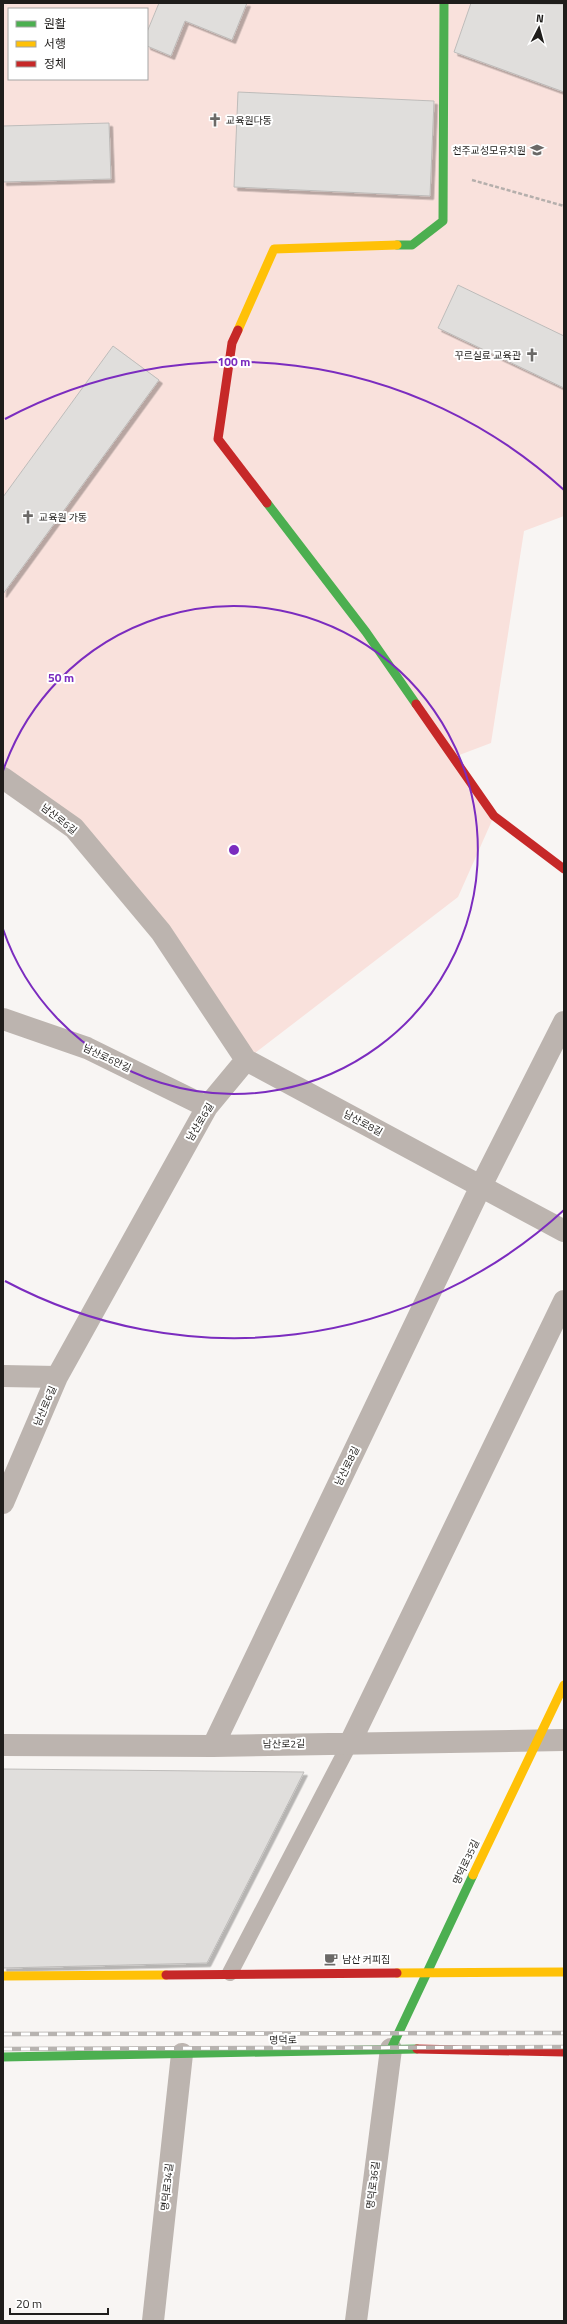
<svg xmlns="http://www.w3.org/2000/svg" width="567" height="2324" viewBox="0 0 567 2324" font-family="'Titillium Web','Noto Sans KR',sans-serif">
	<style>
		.green { fill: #f9e1dc; fill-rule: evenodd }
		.building { fill: #e0dedc; stroke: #bebcba; filter: url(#shadow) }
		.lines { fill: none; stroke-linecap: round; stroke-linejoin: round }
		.path { stroke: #b5afac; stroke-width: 2.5; stroke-dasharray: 4 2; stroke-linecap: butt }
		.lane { stroke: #bcb4af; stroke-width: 16 }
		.street { stroke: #bcb4af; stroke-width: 22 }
		.fast { stroke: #4caf50; stroke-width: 9 }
		.slow { stroke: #ffc107; stroke-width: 9 }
		.jam { stroke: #c62828; stroke-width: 9 }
		.rail-casing { stroke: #b7b3b0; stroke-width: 4.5 }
		.rail { stroke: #fff; stroke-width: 3; stroke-dasharray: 9; stroke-linecap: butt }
		.ring { fill: none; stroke: #7b2cbf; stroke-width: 2 }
		.labels { text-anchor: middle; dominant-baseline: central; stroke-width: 4; stroke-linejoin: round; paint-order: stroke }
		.poi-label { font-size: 10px; fill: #1f1d1b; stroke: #fff; text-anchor: start }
		.street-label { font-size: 10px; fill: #1f1d1b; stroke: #fff }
		.centre { fill: #7b2cbf; stroke: #fff; stroke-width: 2 }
		.ring-label { font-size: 12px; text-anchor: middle; font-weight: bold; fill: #7b2cbf; stroke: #fff; stroke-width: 4; stroke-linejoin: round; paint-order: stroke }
	</style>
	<defs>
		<filter id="shadow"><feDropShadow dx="3.5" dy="3.5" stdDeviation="0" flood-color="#0004"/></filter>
	</defs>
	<rect width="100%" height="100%" fill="#f8f5f3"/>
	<!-- green -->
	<path class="green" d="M3 3H564V516L524 531 491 743 454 757 494 816 458 897 246 1060 74 828 3 778ZM9 9H147V79H9Z"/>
	<!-- building -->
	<path class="building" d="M159 3H247L232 40 185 21 171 56 147 46V32Z
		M471 3 564 4V92L454 52Z
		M238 92 434 101 430 196 234 187Z
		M109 123 111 179 3 182V126Z
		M458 285 564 336V388L438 328Z
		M113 346 159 380 3 594V497Z
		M3 1769 304 1772 207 1963 3 1968Z"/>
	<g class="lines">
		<!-- path -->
		<path class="path" d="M472 180 564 206"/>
		<!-- lane -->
		<path class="lane" d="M230 1973 350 1743"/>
		<!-- street -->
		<path class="street" d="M3 778 74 828 161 932 246 1060 564 1231
			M3 1019 87 1048 207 1107
			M3 1376 57 1377
			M3 1503 57 1377 207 1107 246 1060
			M350 1743 564 1301
			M3 1745 213 1746 564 1740
			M213 1746 481 1186 564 1022
			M153 2321 182 2054
			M356 2321 391 2049"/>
		<!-- fast -->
		<path class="fast" d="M397 245H412L443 221 444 3
			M267 503 366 632 416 704
			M391 2049 473 1875
			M3 2057 417 2049"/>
		<!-- slow -->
		<path class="slow" d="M238 330 274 249 397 245
			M473 1875 564 1685
			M397 1973 564 1972
			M3 1976 166 1975"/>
		<!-- jam -->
		<path class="jam" d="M238 330 232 343 218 439 267 503
			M416 704 494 816 564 869
			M166 1975 397 1973
			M417 2049 564 2052"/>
		<!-- rail casing -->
		<g class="rail-casing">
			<path id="rail" d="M3 2034 564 2033
				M3 2049 564 2047"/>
		</g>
		<!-- rail -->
		<use href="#rail" class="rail"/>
	</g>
	<!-- distance rings -->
	<g class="ring">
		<path d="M3 771A244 244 0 1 1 3 929"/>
		<path d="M564 1210A488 488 0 0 1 5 1281M5 419A488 488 0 0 1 564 490"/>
	</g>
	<!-- icons -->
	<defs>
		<g id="church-bare" transform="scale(1.08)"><path d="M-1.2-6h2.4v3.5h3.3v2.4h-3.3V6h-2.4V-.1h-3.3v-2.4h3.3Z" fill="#6b6967" stroke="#fff" stroke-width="2.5" paint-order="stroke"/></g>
		<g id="school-bare" transform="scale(1.08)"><path d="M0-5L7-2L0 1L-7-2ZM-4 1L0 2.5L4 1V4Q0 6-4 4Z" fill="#6b6967" stroke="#fff" stroke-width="2.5" paint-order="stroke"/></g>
		<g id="cafe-bare" transform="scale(1.08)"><path d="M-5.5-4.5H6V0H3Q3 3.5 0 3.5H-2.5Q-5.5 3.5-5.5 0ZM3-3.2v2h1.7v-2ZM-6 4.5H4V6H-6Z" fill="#6b6967" stroke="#fff" stroke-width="2.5" paint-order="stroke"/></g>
	</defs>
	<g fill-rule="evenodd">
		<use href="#church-bare" x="215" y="120"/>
		<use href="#school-bare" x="537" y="150"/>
		<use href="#church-bare" x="532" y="355"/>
		<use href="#church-bare" x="28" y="517"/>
		<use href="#cafe-bare" x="331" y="1959"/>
	</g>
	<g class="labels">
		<!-- poi labels -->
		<g class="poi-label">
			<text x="226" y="120">교육원다동</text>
			<text x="526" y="150" text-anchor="end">천주교성모유치원</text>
			<text x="521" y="355" text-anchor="end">꾸르실료 교육관</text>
			<text x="39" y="517">교육원 가동</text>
			<text x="342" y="1959">남산 커피집</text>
		</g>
		<!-- street labels -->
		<g class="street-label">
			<text transform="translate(59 819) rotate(38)">남산로6길</text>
			<text transform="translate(107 1058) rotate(25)">남산로6안길</text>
			<text transform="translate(200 1122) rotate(-59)">남산로6길</text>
			<text transform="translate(363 1123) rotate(28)">남산로8길</text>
			<text transform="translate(45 1406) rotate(-67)">남산로6길</text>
			<text transform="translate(347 1466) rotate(-64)">남산로8길</text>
			<text transform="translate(284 1744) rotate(-1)">남산로2길</text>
			<text transform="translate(466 1862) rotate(-65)">명덕로35길</text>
			<text transform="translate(283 2040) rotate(-1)">명덕로</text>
			<text transform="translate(373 2185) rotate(-83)">명덕로36길</text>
			<text transform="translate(167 2187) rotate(-84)">명덕로34길</text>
		</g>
	</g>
	<circle cx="234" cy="850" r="6" class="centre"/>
	<g class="ring-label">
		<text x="234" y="366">100 m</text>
		<text x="61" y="682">50 m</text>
	</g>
	<!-- border -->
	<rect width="567" height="2324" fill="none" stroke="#1f1d1b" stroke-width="8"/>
	<!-- legend -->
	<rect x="8" y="8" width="140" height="72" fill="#ffffff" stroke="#a5a5a4"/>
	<rect x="16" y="21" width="20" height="6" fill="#4caf50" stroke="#a5a5a4"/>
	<text x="44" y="28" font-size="12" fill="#1f1d1b">원활</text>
	<rect x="16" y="41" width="20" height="6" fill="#ffc107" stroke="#a5a5a4"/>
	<text x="44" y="48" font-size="12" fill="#1f1d1b">서행</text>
	<rect x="16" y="61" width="20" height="6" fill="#c62828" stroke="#a5a5a4"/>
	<text x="44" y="68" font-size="12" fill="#1f1d1b">정체</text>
	<!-- north arrow -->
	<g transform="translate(539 28) rotate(6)" stroke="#ffffff" stroke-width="3" paint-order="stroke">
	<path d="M0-3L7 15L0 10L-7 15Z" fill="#1f1d1b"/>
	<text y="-6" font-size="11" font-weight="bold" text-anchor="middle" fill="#1f1d1b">N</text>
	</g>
	<!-- scale -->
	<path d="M10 2308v6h98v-6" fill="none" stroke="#1f1d1b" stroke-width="2"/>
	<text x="16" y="2308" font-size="12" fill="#1f1d1b" stroke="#ffffff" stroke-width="3" paint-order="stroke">20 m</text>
</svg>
